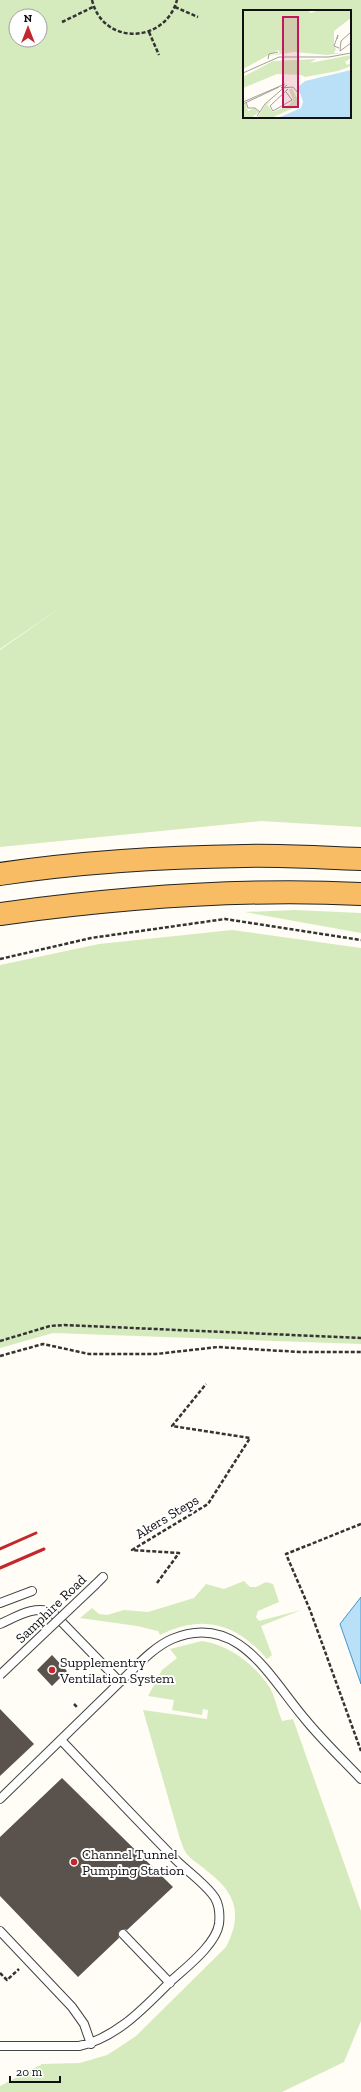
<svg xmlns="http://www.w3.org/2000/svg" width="361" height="2092" viewBox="0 0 361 2092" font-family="'Zilla Slab',serif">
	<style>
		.green { fill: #d5ebbd; fill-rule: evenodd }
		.water { fill: #b9e0f7; stroke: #3f96cf }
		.building { fill: #5a524d }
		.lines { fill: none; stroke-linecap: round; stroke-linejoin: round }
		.service-casing { stroke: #444; stroke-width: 10 }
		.trunk-casing { stroke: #222; stroke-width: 24 }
		.path { stroke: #333; stroke-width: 2.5; stroke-dasharray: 4 2; stroke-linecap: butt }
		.service { stroke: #fff; stroke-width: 8 }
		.trunk { stroke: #f7bc64; stroke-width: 22 }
		.rail { stroke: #c4262e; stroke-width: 3 }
		.service-bridge-casing { stroke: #444; stroke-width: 10; stroke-linecap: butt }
		.service-bridge { stroke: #fff; stroke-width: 8 }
		.poi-dot { fill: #c4262e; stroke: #fff; stroke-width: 1.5 }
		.labels { text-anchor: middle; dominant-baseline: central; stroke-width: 4; stroke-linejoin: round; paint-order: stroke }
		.street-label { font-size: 14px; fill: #111; stroke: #fff }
		.poi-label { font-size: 14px; fill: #111; stroke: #fff; text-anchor: start }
		.inset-road { fill: none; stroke: #a09f9a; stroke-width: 1 }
		.view { fill: #c2185b; fill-opacity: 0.15; stroke: #c2185b; stroke-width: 2 }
		.inset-edge { fill: none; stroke: #111; stroke-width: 2 }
	</style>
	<rect width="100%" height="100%" fill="#fffdf5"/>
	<!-- green -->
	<path class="green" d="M0 0H361V827L261 821 0 847V650L67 603 0 649ZM244 11H350V117H244ZM16 16H40V40H16Z
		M294 910 361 913V933L245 912Z
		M232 930 361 948V1344L53 1333 0 1348V965L99 944Z
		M244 1581 250 1587H256L266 1582 273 1584 279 1602 258 1611 256 1617 259 1621 301 1610 261 1626 272 1655 267 1659C237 1624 203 1613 160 1635L158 1631 137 1626 80 1618 92 1608 99 1614 107 1615 124 1610 148 1612 194 1598 206 1584 224 1589Z
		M202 1641C230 1645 255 1665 270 1688 275 1697 278 1711 282 1721L293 1719 361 1911V2021L344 2062 282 2092H0V2086L42 2064 80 2063 107 2055 118 2048 136 2036 226 1947C243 1914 236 1893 207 1871 201 1865 191 1860 186 1853 183 1849 182 1843 180 1839L143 1710 207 1719 208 1710 203 1709 202 1715 172 1710 174 1700 148 1696 162 1670 177 1658 170 1649Z"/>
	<!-- water -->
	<path class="water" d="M361 1597V1684L340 1624Z"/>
	<!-- building -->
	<path class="building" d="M52 1655 67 1671 52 1686 37 1670Z
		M0 1709 34 1744 0 1776Z
		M62 1778 173 1887 127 1930 124 1929 120 1930 118 1933 119 1938 78 1977 0 1896V1837Z"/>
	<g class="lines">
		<!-- service casing -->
		<g class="service-casing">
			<path id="service" d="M96 1584 103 1577
				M0 1603 32 1591
				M0 1624C16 1617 36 1604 53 1613L120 1682C136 1667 152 1648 172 1639 238 1611 270 1678 305 1719 322 1740 342 1759 361 1779
				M0 1799 120 1682
				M0 1931 72 2007 84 2024 91 2044
				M123 1934 170 1983
				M0 2046H79C116 2038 143 2009 169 1983 184 1969 216 1945 219 1924 220 1915 219 1905 215 1898 207 1885 187 1871 176 1860 137 1820 99 1780 61 1740"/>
		</g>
		<!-- trunk casing -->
		<g class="trunk-casing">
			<path id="trunk" d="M0 874C81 862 163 857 245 856 284 855 323 858 361 859
				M0 914C117 898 243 888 361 894"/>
		</g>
		<!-- path -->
		<path class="path" d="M92 0C103 46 165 44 177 0
			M175 7 198 17
			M62 22 93 7
			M149 32 159 55
			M0 959 91 938 225 919 361 940
			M0 1341 50 1326 64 1325 361 1338
			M0 1356 43 1344 89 1354H156L218 1347 299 1352H361
			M361 1524 286 1554 310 1610 361 1751
			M157 1583 179 1553 132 1550 208 1504 250 1438 172 1426 206 1384
			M74 1704 78 1708
			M0 1973 7 1980 19 1969"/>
		<!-- service -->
		<use href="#service" class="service"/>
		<!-- trunk -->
		<use href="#trunk" class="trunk"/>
		<!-- rail -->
		<path class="rail" d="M0 1549 36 1533
			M0 1568 44 1549"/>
		<!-- service-bridge casing -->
		<g class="service-bridge-casing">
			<path id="service-bridge" d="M0 1675 96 1584"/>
		</g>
		<!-- service-bridge -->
		<use href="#service-bridge" class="service-bridge"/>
	</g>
	<!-- markers -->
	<g class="poi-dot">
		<circle cx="52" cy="1670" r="4"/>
		<circle cx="74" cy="1862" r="4"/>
	</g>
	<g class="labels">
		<!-- street labels -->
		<g class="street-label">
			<text transform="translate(167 1517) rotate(-31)">Akers Steps</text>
			<text transform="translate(51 1609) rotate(-44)">Samphire Road</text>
		</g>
		<!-- poi labels -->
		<g class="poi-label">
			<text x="60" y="1662">Supplementry<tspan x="60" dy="16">Ventilation System</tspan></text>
			<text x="82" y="1854">Channel Tunnel<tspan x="82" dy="16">Pumping Station</tspan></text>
		</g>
	</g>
	<!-- overview -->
	<g transform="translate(243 10)">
		<rect width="108" height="108" fill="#fffdf5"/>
		<path d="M0 0H64L68 3 76 0H108V8L91 21V36L93 39 91 43H100L84 45 51 42 25 46 37 43 35 40 0 59ZM108 45V48L102 52 104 55 108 53V56L95 61 62 67 58 65 34 64 0 78V67L30 51 73 49 67 53ZM49 78 56 92 55 96 28 108H14L23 94 28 91 24 95 30 102 46 95 50 90 46 80ZM0 94H3L5 101 12 98 16 102 8 108H0Z" fill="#d5ebbd"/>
		<path d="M108 60V108H35L58 98 60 92 55 77 62 71Z" fill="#b9e0f7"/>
		<path class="inset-road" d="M108 22 98 31 97 41 108 33M94 29 95 25 91 36 96 38M25 49 26 44 35 42M0 63 36 47H86L108 43M41 75 38 78 50 77 56 84M43 82 49 90 30 101 27 96 45 79M0 92 42 74M3 92 5 98H12L17 102M0 94 36 77M14 106 22 94 44 75"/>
		<path class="view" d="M40 7H55V97H40Z"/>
		<rect width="108" height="108" class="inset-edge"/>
	</g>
	<!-- north arrow -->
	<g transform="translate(28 28)"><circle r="19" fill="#ffffff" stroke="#a0a0a0"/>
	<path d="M0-3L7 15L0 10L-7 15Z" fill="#c4262e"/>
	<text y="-6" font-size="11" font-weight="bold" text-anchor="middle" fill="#111111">N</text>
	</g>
	<!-- scale -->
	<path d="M10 2076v6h50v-6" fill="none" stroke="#111111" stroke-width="2"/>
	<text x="16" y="2076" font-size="12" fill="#111111" stroke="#ffffff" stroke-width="3" paint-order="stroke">20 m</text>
</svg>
